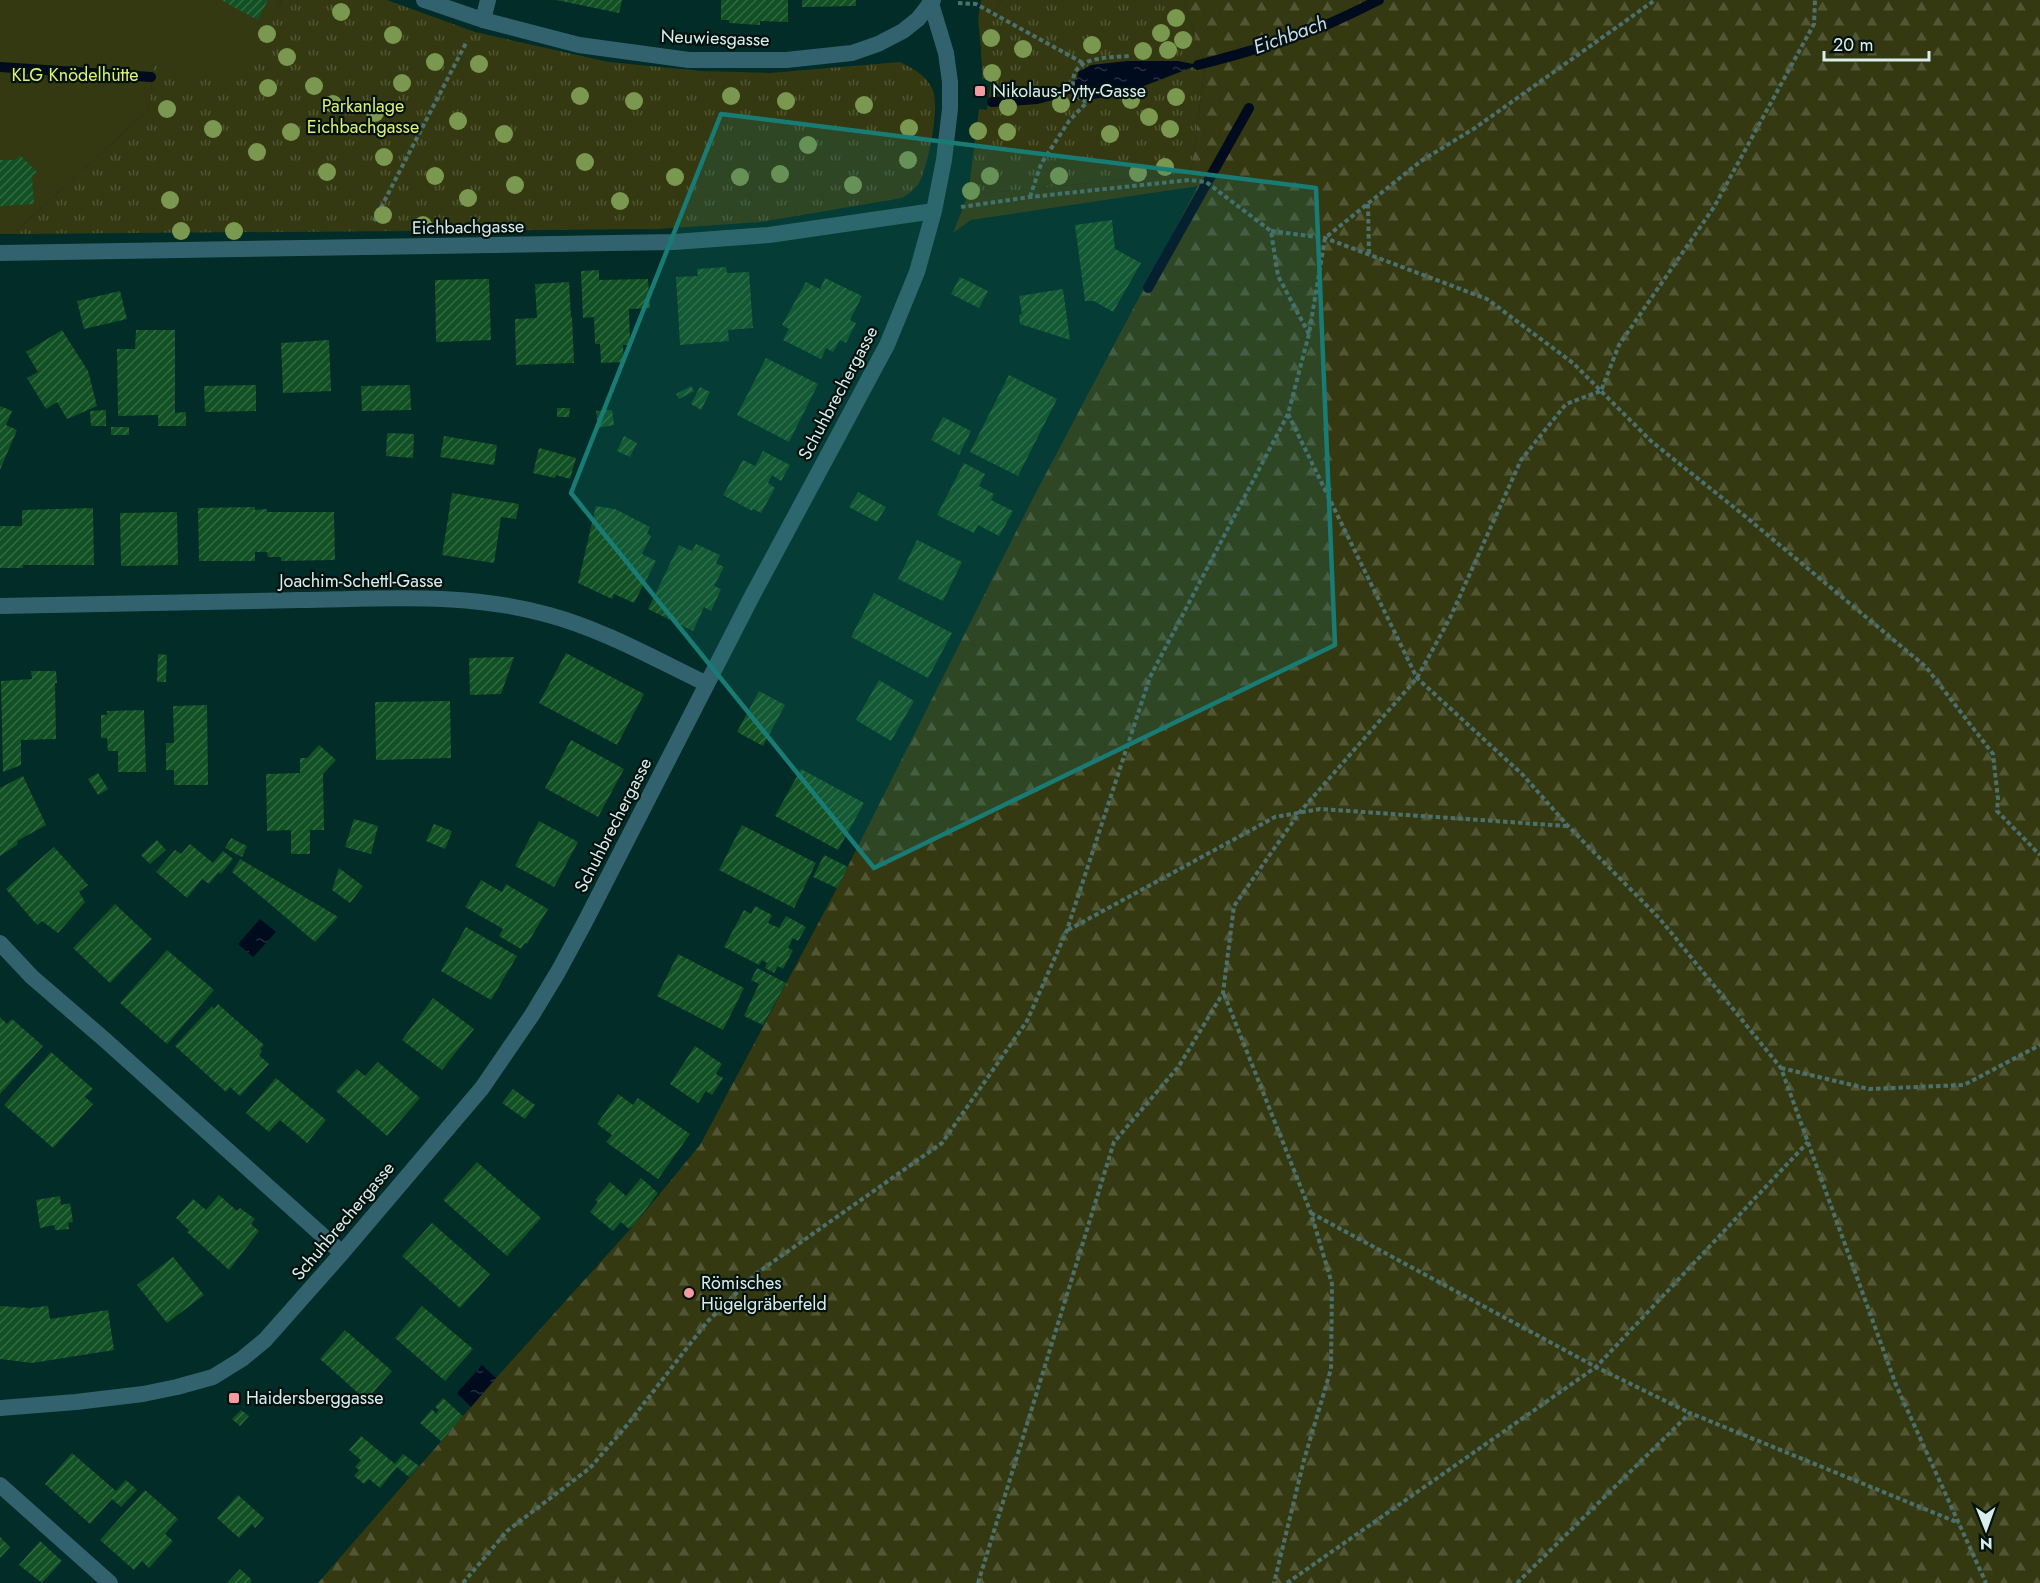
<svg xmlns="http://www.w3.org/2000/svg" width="2040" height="1583" viewBox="0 0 2040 1583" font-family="Jost,sans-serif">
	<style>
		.green { fill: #343911 }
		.forest { fill: url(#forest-firs) }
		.park { fill: url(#park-tufts) }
		.water { fill: url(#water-ripples) }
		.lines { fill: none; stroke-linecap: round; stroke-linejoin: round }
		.stream { stroke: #000b1e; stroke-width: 10 }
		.building { fill: url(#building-hatch) }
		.path { stroke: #4d706c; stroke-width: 4; stroke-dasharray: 4.5 3; stroke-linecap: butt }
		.service { stroke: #32626d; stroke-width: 16 }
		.minor { stroke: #32626d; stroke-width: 16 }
		.tree { fill: #7b9850 }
		.marked { fill: #197c74; fill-opacity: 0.2; stroke: #197c74; stroke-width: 4.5; stroke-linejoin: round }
		.poi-dot { fill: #f49aa0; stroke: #03110f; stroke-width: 2 }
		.labels { text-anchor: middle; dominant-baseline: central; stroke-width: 4.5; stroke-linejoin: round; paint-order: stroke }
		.street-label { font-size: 18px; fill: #d9eeea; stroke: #03110f }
		.park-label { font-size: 18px; fill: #dff072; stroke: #03110f }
		.poi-label { font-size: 18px; fill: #d9eeea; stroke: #03110f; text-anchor: start }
		.water-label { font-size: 20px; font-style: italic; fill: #cadbed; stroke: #03110f }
	</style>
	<defs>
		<pattern id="forest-firs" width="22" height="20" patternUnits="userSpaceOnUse" patternTransform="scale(1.5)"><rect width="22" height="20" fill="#343911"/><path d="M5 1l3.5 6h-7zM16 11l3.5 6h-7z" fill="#515634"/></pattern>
		<pattern id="park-tufts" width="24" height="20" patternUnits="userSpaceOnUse" patternTransform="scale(1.5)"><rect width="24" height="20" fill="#343911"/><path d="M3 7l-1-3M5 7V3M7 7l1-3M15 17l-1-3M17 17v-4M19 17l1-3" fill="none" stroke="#515634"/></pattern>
		<pattern id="water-ripples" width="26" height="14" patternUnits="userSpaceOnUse" patternTransform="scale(1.5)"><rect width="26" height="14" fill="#000b1e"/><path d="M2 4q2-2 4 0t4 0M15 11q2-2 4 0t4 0" fill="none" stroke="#252f3f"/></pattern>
		<pattern id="building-hatch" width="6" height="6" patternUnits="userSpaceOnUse" patternTransform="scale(1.5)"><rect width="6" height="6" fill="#125124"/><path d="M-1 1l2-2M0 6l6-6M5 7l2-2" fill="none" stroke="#346a44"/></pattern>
	</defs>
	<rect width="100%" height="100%" fill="#012c27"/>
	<!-- green -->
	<path class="green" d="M0 0H282L235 85 153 64 151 94 147 111 13 234H0Z
		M981 0H1002C991 13 984 32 981 49L978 19Z
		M1191 173 1199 186 971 220 953 233 968 195Z"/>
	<!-- forest -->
	<path class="forest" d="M1183 0H2040V1583H318L496 1378 634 1225 700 1145 837 888 1032 500 1198 186 1191 173 1205 65Z"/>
	<!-- park -->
	<path class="park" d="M282 0H387L475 32 609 62 701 71 770 73 900 62C913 69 925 74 932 88 941 105 928 167 919 183 914 190 909 194 902 198L760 222 658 229 13 234 147 111 151 94 153 64 235 84Z
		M1002 0H1183L1205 65 1191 173 968 195 979 109 987 110 991 80 982 79C983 69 981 59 981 50 982 33 992 12 1002 0Z"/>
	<!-- water -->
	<path class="water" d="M1127 61H1178L1198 65 1126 93 1089 100 1080 97 1076 85 1078 72 1091 65Z
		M260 919 276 932 253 957 238 944Z
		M482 1365 496 1378 471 1407 457 1393Z"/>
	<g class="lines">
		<!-- stream -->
		<path class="stream" d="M1198 65C1242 54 1286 41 1328 24 1345 17 1362 8 1379 0
			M0 67 151 77
			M992 102 1037 99 1057 94 1076 85
			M1148 288 1249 108"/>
	</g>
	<!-- building -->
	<path class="building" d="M221 0H268L258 20Z
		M556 0H622L619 13Z
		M721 0H788V22L760 21V25L729 23V20H721Z
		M802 0H856V6L802 7Z
		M20 155 37 172 32 176 34 204 0 206V160H15Z
		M1112 220 1115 249 1141 263 1113 312 1094 301H1085L1075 225Z
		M726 267 727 273 749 272 753 328 728 330 729 341 680 345 676 277 698 276 697 269Z
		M599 270V280L648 279 650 308 629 309 630 345H623L624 362 601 363 600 344H595L594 317 583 318 581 271Z
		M960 277 988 291 979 308 951 294Z
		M825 278 862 296 850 320 856 323 846 343 840 340 833 352 826 348 821 359 783 340 789 329 782 325 806 282 820 289Z
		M489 279 491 340 436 342 435 280Z
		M569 282 571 317H572L574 363 516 365 515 319 537 318 535 284Z
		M1063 289 1070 340 1020 324 1019 315 1022 314 1019 296Z
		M120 291 127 319 84 329 77 301Z
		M62 330 88 371 97 406 67 419 57 402 46 409 27 378 38 372 26 352Z
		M136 330H175V413L186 412V426H158V415L118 416 117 349H135Z
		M329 340 331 391 283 393 281 343Z
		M766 358 818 384 789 442 737 415Z
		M1009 375 1057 399 1018 476 970 452Z
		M256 385V411L205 412 204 386Z
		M410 385 411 410 362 411 361 386Z
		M691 386 694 391 679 399 676 394Z
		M700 387 710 392 701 410 691 404Z
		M0 406 12 411 6 425 17 430 0 470Z
		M557 408H570L569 417H557Z
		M106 410V426H91L90 411Z
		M612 410 614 425 598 428 596 411Z
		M943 417 971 431 959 455 931 440Z
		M111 427H129V435H111Z
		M387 433 414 434 413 458 386 456Z
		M444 436 497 445 494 465 440 457Z
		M624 436 637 443 630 457 617 451Z
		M539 448 576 458 570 479 556 475 555 478 533 473Z
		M763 451 790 465 781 481 772 475 768 483 775 488 761 513 753 509 752 511 723 495 743 460 755 466Z
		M964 463 985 474 979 486 994 494 991 500 1013 511 999 536 978 525 974 533 937 515Z
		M858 492 886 507 877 522 849 507Z
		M452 493 519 504 516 519 501 517 494 563 442 555Z
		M596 506 615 509 650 527 647 533 651 536 642 554 656 561 634 603 614 594 612 599 578 583Z
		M255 507V510L267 509V512H334L335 560 281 561V557H268L267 552H255V561H199L198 508Z
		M93 508 94 565H23V568H0V526H22V510Z
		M177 512 178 565 121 566 120 513Z
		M917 540 962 562 943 601 898 579Z
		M696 544 720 555 716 563 724 567 714 586 721 589 711 611 704 607 693 631 648 609 679 545 692 551Z
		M874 593 952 633 928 678 851 637Z
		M566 653 644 694 617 745 539 703Z
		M158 654 167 655 166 682H157Z
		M514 657 501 694 470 695 469 658Z
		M31 671H56L57 683H55L56 739 21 740V765L3 772 1 681 32 679Z
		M879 680 914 701 891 741 856 720Z
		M759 691 785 705 763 746 737 732Z
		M450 701 451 758 376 760 375 702Z
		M207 705 208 785H174V770H166V743H174L173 706Z
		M144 710 146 772H118V751H108L107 738H101V715H107V711Z
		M571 740 624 769 598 817 545 788Z
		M319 745 336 760 323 774 324 830H310V854H291V830L267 831 266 774 300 773V758H307Z
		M801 769 864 803 838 850 775 816Z
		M98 773 108 789 98 795 88 779Z
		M23 776 46 825 17 841 18 844 0 856V788Z
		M354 819 378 826 371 854 345 847Z
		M539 821 578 842 554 887 515 866Z
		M434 824 452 831 445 849 426 841Z
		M742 825 816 863 794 908 719 870Z
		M231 838 247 846 242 857 225 848Z
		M157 840 166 850 150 864 141 855Z
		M190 844 213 863 223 851 233 859 221 874 219 872 209 884 202 879 187 898 156 872 175 850 181 854Z
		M54 847 88 885 79 892 85 902 58 933 42 921 37 925 6 889Z
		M824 855 848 867 837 888 813 877Z
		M240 859 325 909 338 917 315 942 232 872Z
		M339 868 363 886 350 903 332 890Z
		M481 880 502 892 506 884 548 909 527 944 525 943 521 949 499 936 503 929 465 907Z
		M115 904 152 939 110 983 73 948Z
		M755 906 772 915 768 923 779 928 786 916 806 927 798 941 793 938 788 948 793 950 783 969 778 966 774 973 765 968 767 963 762 960 759 965 724 947 744 910 751 914Z
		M466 927 517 956 491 1000 441 971Z
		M167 950 214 990 167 1044 120 1003Z
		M678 954 744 988 723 1030 657 996Z
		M757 968 786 983 763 1025 744 1016 759 984 751 980Z
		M433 998 474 1029 442 1070 402 1040Z
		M218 1004 264 1045 260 1049 262 1051 259 1055 269 1064 240 1096 230 1087 226 1092 175 1046 212 1006 214 1009Z
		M0 1017 7 1024 12 1019 43 1046 0 1094Z
		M695 1046 722 1064 716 1074 723 1078 712 1095 706 1091 698 1103 670 1084Z
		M51 1052 93 1089 85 1097 93 1104 53 1148 4 1105Z
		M378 1062 420 1098 387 1136 336 1091 357 1069 365 1076Z
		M276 1078 326 1120 307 1143 280 1120 269 1132 246 1113Z
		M513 1089 535 1105 525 1119 502 1103Z
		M618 1094 633 1105 638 1098 690 1134 658 1179 606 1142 612 1135 597 1124Z
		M477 1162 541 1218 507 1256 443 1200Z
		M641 1178 658 1193 634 1225 629 1229 621 1222 613 1231 590 1212 598 1202 595 1200 610 1182 626 1196Z
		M219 1195 237 1211 240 1208 255 1219 251 1224 259 1231 229 1270 187 1232 189 1230 176 1218 193 1199 206 1210Z
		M60 1196 61 1205 70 1203 73 1222 68 1223 69 1229 55 1230 54 1225 40 1228 36 1200Z
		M432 1223 490 1274 460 1308 402 1256Z
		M173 1257 204 1295 167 1323 137 1285Z
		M0 1306 30 1308 48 1306 50 1319 108 1310 114 1350 32 1363 0 1359Z
		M422 1306 473 1349 445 1381 395 1338Z
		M345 1330 392 1371 366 1400 320 1359Z
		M443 1398 463 1416 441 1441 420 1423 432 1409 436 1414 439 1410 435 1407Z
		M241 1410 249 1416 240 1426 232 1419Z
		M361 1436 395 1464 403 1454 419 1466 409 1477 397 1467 380 1488 369 1479 364 1484 354 1476 359 1470 355 1467 361 1460 349 1450Z
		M72 1453 116 1491 126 1480 137 1490 121 1507 112 1499 90 1524 45 1484Z
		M145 1490 178 1519 165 1534 173 1541 149 1568 142 1561 134 1570 100 1540Z
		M238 1495 264 1518 255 1528 252 1524 239 1538 217 1518Z
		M0 1537 10 1547 0 1558Z
		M40 1541 62 1561 42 1583 19 1565Z
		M240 1569 251 1579V1583H227Z"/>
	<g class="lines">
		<!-- path -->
		<path class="path" d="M958 3 976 4 1083 63
			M1087 102C1079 99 1074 94 1073 85 1071 55 1109 58 1129 56
			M1030 197 1041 164 1069 121 1089 100
			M1368 204 1369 255
			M961 207 1030 197 1189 180 1206 182 1271 231 1278 276 1309 334
			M374 221 467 41
			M1271 231 1325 238 1487 299 1573 363 1651 441 1746 517 1926 667 1993 754 1998 799 1997 811 2040 855
			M1288 414 1417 678 1523 775 1568 826 1660 919 1781 1068 1896 1385 1986 1583
			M1068 930 1275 817 1320 809 1567 826
			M1224 994 1311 1213 1332 1284 1331 1369 1304 1460 1274 1583
			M1781 1068 1869 1089 1964 1085 2040 1045
			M1311 1213 1596 1367 1690 1413
			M463 1583 507 1531 590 1468 628 1424 707 1322 757 1273 942 1143 1027 1021 1067 930 1150 677 1288 414 1309 334 1325 238 1421 161 1475 128 1655 0
			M978 1583 1114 1142 1179 1066 1223 993 1234 906 1299 813 1417 678 1450 618 1521 460 1566 404 1601 391 1619 345 1714 207 1814 24 1815 0
			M1287 1583 1596 1367 1808 1142
			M1517 1583 1690 1413 1959 1523"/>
		<!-- service -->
		<path class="service" d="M483 20 488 0
			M0 1485 110 1583"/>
		<!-- minor -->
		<path class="minor" d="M424 0 483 20 579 45 689 60H786L852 53 878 44 903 31 918 19 933 0
			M0 253 674 242 769 235 934 211
			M0 606C100 604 200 602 300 600 383 599 468 592 549 615 604 630 655 659 707 684
			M0 943 32 977 105 1040 342 1253
			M0 1408 76 1402 143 1394 177 1387 213 1377 242 1359 265 1340 342 1253 482 1088 532 1015 558 972 585 922 750 600 887 345 917 272 934 211 944 160 950 109V82L946 53 930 0"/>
	</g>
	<!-- trees -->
	<g class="tree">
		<circle cx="341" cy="12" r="9"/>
		<circle cx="1176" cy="18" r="9"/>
		<circle cx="1161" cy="33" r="9"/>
		<circle cx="267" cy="34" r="9"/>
		<circle cx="393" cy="35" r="9"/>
		<circle cx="991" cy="38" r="9"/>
		<circle cx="1183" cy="40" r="9"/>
		<circle cx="1092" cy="45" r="9"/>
		<circle cx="1023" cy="49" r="9"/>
		<circle cx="1168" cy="50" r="9"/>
		<circle cx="1143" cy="51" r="9"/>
		<circle cx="287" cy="57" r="9"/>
		<circle cx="435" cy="62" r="9"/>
		<circle cx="479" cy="64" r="9"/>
		<circle cx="992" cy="73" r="9"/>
		<circle cx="402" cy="83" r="9"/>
		<circle cx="314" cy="86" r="9"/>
		<circle cx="268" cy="88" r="9"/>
		<circle cx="580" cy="96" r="9"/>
		<circle cx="731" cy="96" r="9"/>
		<circle cx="1176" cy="97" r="9"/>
		<circle cx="1131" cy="100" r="9"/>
		<circle cx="634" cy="101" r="9"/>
		<circle cx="786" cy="101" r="9"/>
		<circle cx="333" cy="104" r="9"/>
		<circle cx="1061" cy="104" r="9"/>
		<circle cx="864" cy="105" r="9"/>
		<circle cx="1008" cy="107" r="9"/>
		<circle cx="167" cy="109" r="9"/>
		<circle cx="375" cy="113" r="9"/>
		<circle cx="1149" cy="117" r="9"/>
		<circle cx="458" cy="121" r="9"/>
		<circle cx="909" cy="128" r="9"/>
		<circle cx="213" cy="129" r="9"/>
		<circle cx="1170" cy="129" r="9"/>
		<circle cx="978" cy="131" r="9"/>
		<circle cx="291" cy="132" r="9"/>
		<circle cx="1007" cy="132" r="9"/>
		<circle cx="504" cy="134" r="9"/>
		<circle cx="1110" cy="134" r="9"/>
		<circle cx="808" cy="145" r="9"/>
		<circle cx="257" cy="152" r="9"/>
		<circle cx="384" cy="157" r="9"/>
		<circle cx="908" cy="160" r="9"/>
		<circle cx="585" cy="162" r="9"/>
		<circle cx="1165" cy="167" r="9"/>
		<circle cx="327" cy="172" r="9"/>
		<circle cx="1138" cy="173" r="9"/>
		<circle cx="780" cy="174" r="9"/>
		<circle cx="435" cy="176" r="9"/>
		<circle cx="990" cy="176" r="9"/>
		<circle cx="1059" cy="176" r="9"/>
		<circle cx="675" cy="177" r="9"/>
		<circle cx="740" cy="177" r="9"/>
		<circle cx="515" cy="185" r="9"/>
		<circle cx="853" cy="185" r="9"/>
		<circle cx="971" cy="191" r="9"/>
		<circle cx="468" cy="198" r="9"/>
		<circle cx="170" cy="200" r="9"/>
		<circle cx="620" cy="201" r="9"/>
		<circle cx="383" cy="215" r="9"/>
		<circle cx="423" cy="225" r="9"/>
		<circle cx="181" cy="231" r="9"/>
		<circle cx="234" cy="231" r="9"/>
	</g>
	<!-- marked area -->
	<path class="marked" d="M721 114 1316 188 1335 645 874 868 571 493Z"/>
	<!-- markers -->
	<g class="poi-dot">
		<rect x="974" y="85" width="12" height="12" rx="3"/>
		<circle cx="689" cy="1293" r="6"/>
		<rect x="228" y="1392" width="12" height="12" rx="3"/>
	</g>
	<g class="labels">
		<!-- street labels -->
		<g class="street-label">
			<text transform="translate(715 38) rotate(2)">Neuwiesgasse</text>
			<text transform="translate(468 227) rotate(-1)">Eichbachgasse</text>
			<text transform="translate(838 393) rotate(-62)">Schuhbrechergasse</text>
			<text x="361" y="581">Joachim-Schettl-Gasse</text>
			<text transform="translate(613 825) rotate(-63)">Schuhbrechergasse</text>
			<text transform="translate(343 1221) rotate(-50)">Schuhbrechergasse</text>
		</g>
		<!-- park labels -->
		<g class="park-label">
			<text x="75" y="75">KLG Knödelhütte</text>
			<text x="363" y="106">Parkanlage<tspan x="363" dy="21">Eichbachgasse</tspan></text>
		</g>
		<!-- poi labels -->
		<g class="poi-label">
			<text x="992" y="91">Nikolaus-Pytty-Gasse</text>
			<text x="701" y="1283">Römisches<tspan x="701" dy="21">Hügelgräberfeld</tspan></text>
			<text x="246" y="1398">Haidersberggasse</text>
		</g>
		<!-- water labels -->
		<g class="water-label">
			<text transform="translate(1290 35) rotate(-20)">Eichbach</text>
		</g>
	</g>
	<!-- north arrow -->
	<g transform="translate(1986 1529) rotate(179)" stroke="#03110f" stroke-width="4.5" paint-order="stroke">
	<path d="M0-4.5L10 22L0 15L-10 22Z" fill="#d9eeea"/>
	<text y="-9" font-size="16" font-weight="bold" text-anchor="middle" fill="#d9eeea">N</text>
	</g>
	<!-- scale -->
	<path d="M1824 51v9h105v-9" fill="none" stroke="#d9eeea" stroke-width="3"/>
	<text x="1833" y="51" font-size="18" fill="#d9eeea" stroke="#03110f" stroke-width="4.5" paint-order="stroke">20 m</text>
</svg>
